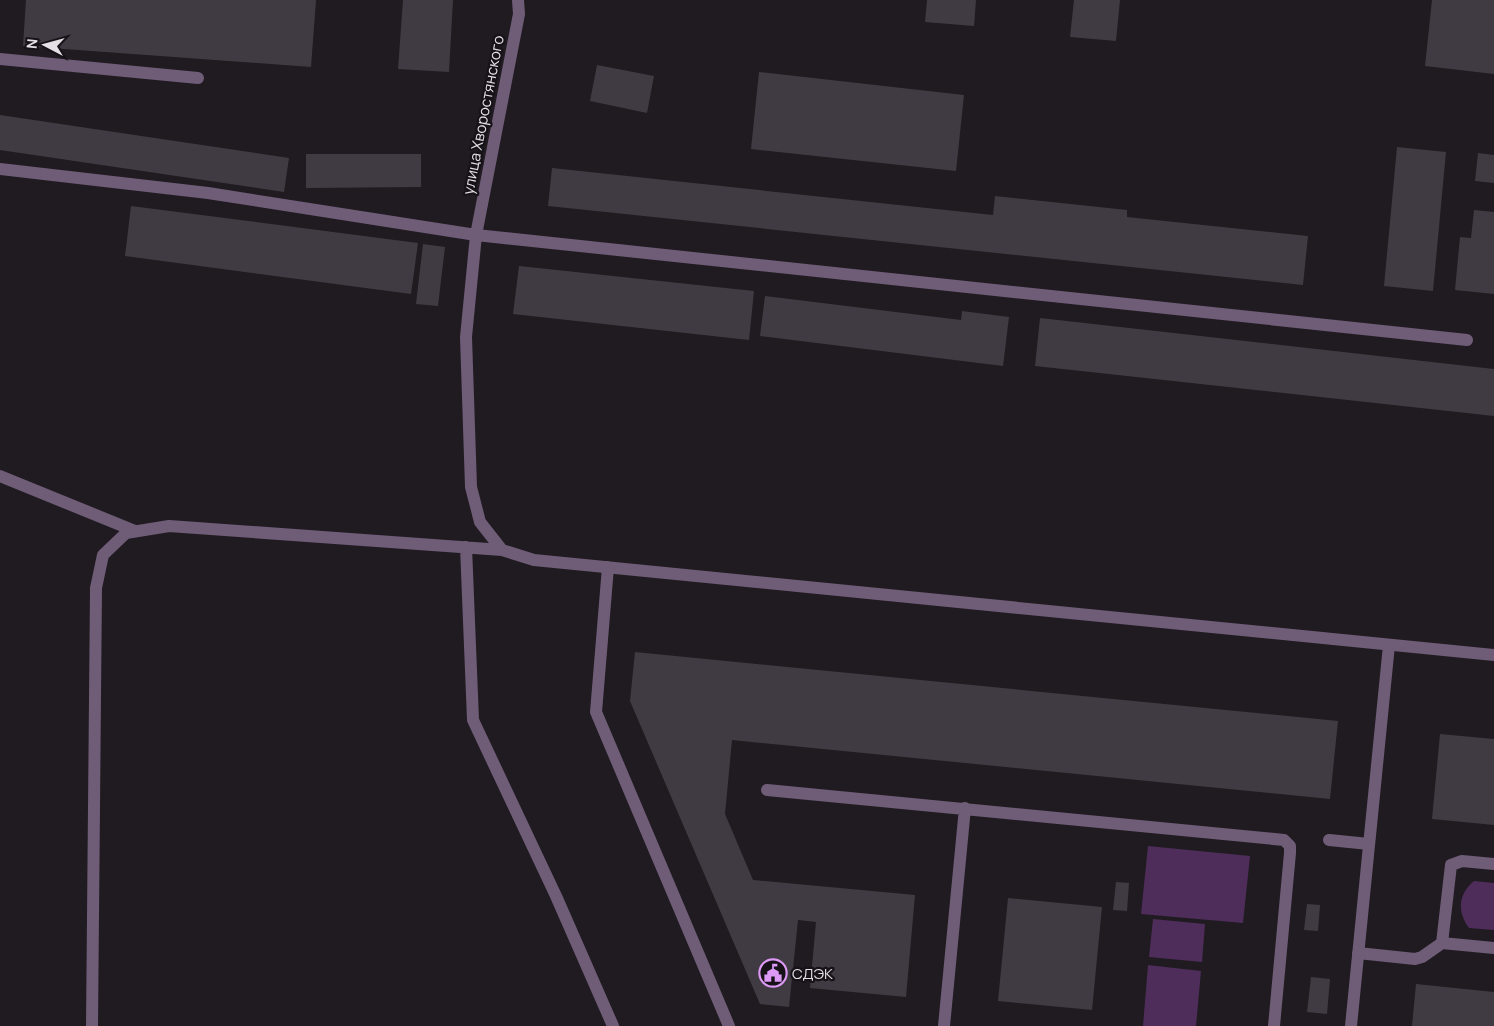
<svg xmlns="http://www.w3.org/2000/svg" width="1494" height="1026" viewBox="0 0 1494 1026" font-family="Manrope,sans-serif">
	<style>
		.green { fill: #4e2d5a }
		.building { fill: #403b42 }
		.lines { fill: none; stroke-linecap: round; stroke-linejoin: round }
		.minor { stroke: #6f5c77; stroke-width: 12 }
		.labels { text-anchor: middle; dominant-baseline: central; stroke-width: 4.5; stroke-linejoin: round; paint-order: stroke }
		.street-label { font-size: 15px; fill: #e4e1e5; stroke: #161218 }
		.poi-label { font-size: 15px; fill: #e4e1e5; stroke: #161218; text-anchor: start }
	</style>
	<rect width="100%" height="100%" fill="#1f1b21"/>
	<!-- green -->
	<path class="green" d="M1148 846 1250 856 1243 923 1141 914Z
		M1474 881 1494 883V930L1469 928C1457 912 1458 894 1474 881Z
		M1153 919 1205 924 1202 962 1149 957Z
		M1148 965 1201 971 1196 1026H1143Z"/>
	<!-- building -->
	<path class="building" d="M26 0H316L311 67 23 46Z
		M403 0H453L449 72 398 69Z
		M927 0H976L974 26 925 22Z
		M1074 0H1120L1116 41 1070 37Z
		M1432 0H1494V74L1425 66Z
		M597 65 654 76 647 113 590 101Z
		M759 72 964 95 956 171 751 149Z
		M0 115 289 158 284 192 0 150Z
		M1397 147 1446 152 1433 291 1384 286Z
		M1478 153 1494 155V183L1475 181Z
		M306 154H421V187L306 188Z
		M552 168 993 215 995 196 1127 210V217L1308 236 1303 285 548 206Z
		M131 206 418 243 411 294 125 256Z
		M1474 210 1494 212V294L1455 290 1460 237 1471 238Z
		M423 244 445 247 438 306 416 304Z
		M519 266 754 291 749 340 513 314Z
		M765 296 961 320 962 311 1009 317 1003 366 760 336Z
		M1040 318 1494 369V416L1035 366Z
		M635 652 1338 721 1330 799 732 740 725 814 753 880 915 895 906 997 810 988 816 922 798 920 789 1007 760 1004 630 701Z
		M1440 734 1494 739V825L1432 819Z
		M1116 882 1129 883 1127 911 1113 910Z
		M1008 898 1102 907 1092 1010 998 1001Z
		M1307 904 1320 905 1318 931 1304 930Z
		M1311 977 1330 979 1327 1014 1307 1012Z
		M1416 984 1494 992V1026H1412Z"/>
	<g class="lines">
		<!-- minor -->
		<path class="minor" d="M518 0 519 14 476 235 466 337 471 487 480 522 502 550 534 560 1494 655
			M0 59 198 78
			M0 169 208 193 476 235 1467 340
			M0 476 135 531
			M466 547 473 720 556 896 613 1026
			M608 567 596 712 729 1026
			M767 790 1284 840 1290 846V853L1274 1026
			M1329 840 1369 844
			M1442 943 1451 865 1462 861 1494 864
			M1358 953 1415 959 1422 957 1442 943 1494 948
			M92 1026 96 588 103 555 126 533 169 526 502 550
			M944 1026 965 808
			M1351 1026 1389 645"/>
	</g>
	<!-- icons -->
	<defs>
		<g id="civic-ring" transform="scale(1.4375)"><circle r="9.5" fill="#161218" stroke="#dc99f5" stroke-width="1.5"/><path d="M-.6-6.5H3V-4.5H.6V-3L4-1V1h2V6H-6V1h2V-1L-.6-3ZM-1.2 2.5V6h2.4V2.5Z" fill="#dc99f5"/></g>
	</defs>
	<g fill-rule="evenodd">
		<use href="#civic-ring" x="773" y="973"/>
	</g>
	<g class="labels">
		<!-- street labels -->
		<g class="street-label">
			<text transform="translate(483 115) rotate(-79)">улица Хворостянского</text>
		</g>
		<!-- poi labels -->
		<g class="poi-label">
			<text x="792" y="973">СДЭК</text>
		</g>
	</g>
	<!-- north arrow -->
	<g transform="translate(45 45) rotate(276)" stroke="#161218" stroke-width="4" paint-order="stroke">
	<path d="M0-4L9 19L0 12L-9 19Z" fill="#e4e1e5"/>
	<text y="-8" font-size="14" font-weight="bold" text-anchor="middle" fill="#e4e1e5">N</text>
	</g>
</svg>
